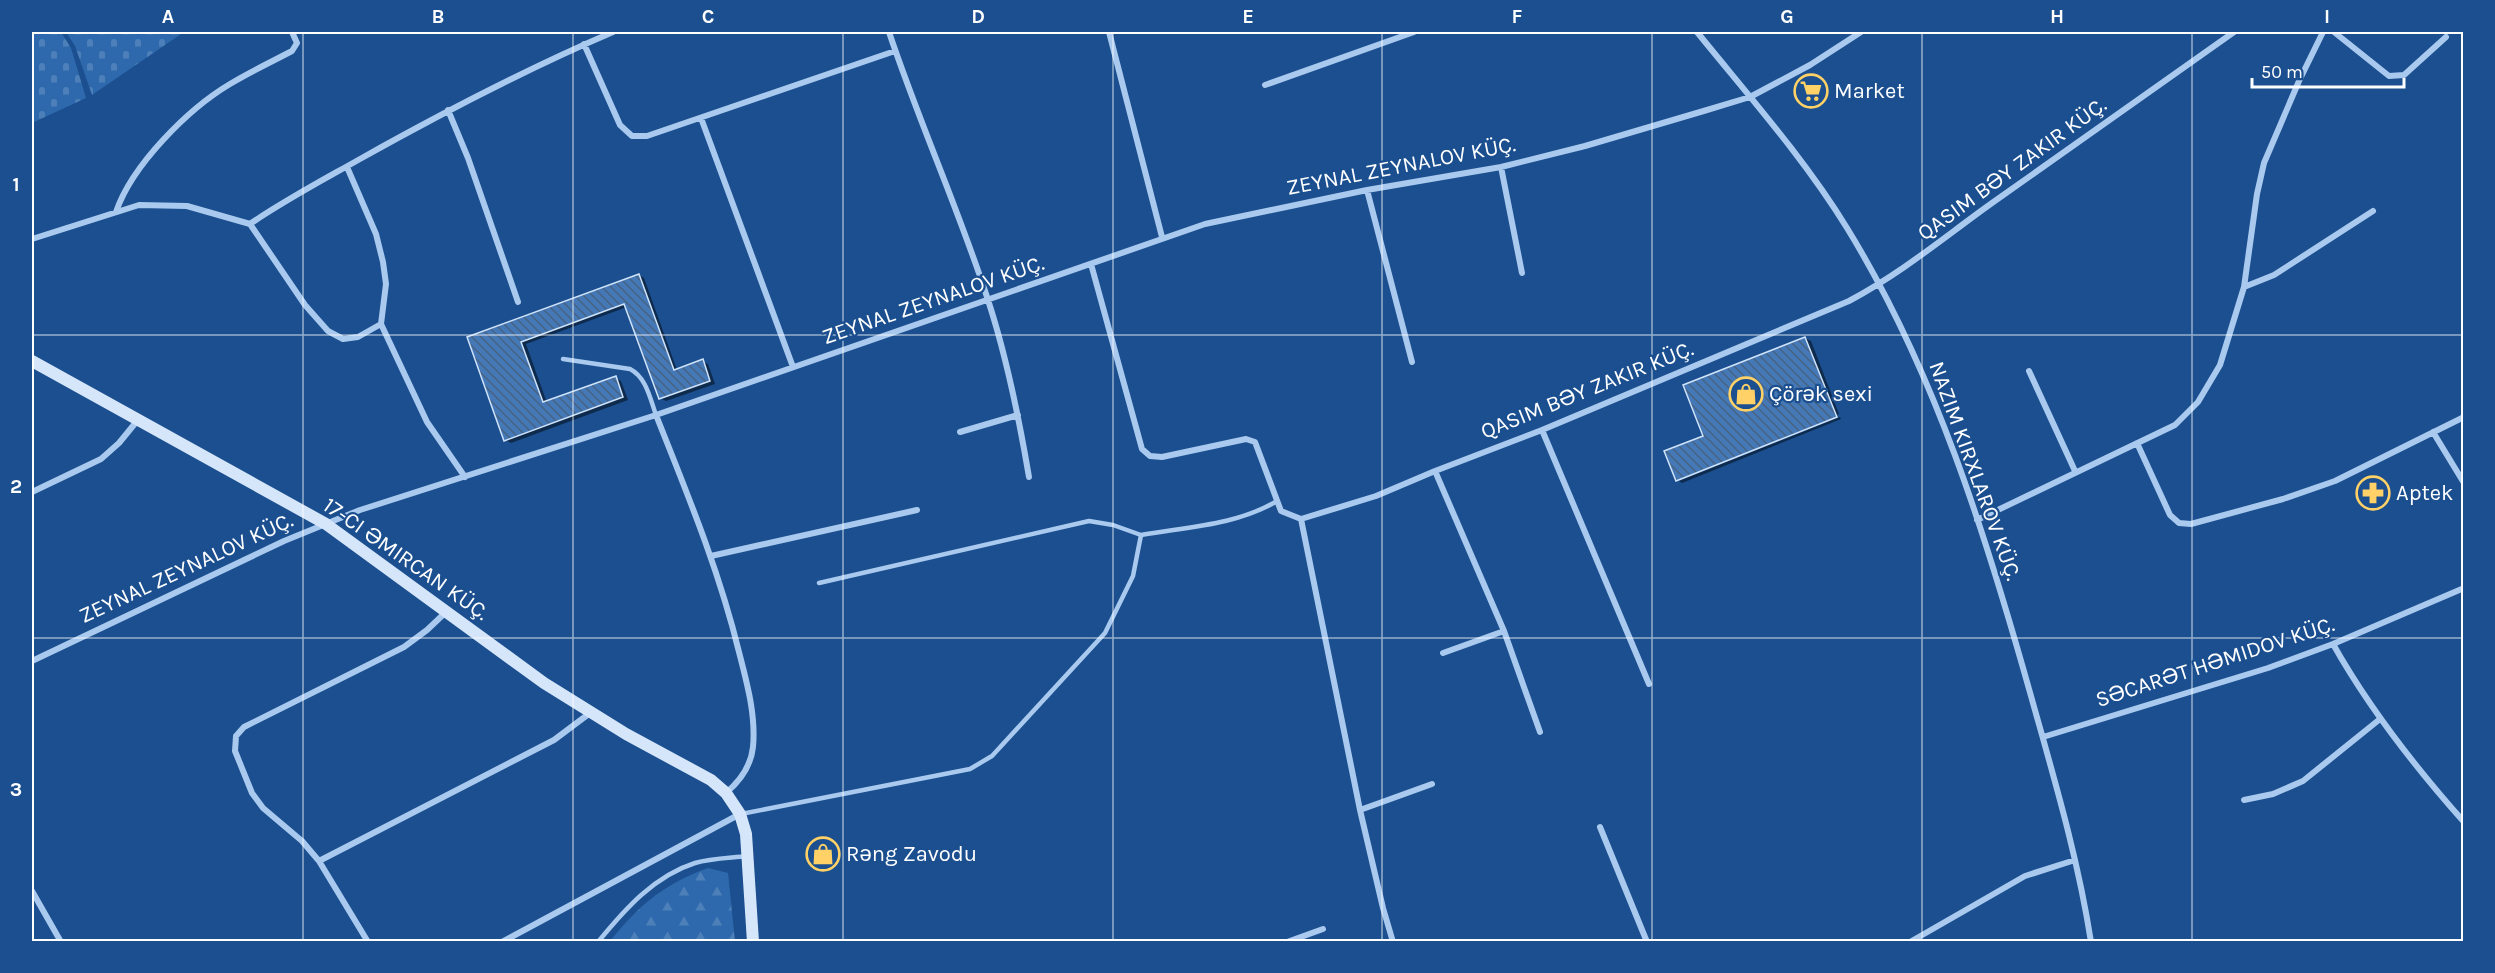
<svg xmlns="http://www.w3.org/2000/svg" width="2495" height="973" viewBox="0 0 2495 973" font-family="Karla,sans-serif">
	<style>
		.forest { fill: url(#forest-firs) }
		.cemetery { fill: url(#cemetery-stones) }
		.shadow { fill: #0007 }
		.building { fill: url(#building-back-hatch); stroke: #cfe3fa; stroke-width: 1.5 }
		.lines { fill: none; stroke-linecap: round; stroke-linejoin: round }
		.lane { stroke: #a9c9ee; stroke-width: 4.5 }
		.street { stroke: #a9c9ee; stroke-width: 6 }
		.secondary { stroke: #d6e6fa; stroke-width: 12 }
		.grid { fill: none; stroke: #fff; stroke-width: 1.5; stroke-opacity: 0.55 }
		.labels { text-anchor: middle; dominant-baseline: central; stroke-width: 4.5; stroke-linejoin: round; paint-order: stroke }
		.poi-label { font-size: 22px; fill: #fff; stroke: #1b4f8f; text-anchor: start }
		.street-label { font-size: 22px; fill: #fff; stroke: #1b4f8f }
		.neatline { fill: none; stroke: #fff; stroke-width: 2 }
		.grid-label { font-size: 20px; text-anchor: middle; font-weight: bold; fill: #fff }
	</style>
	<defs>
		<pattern id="forest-firs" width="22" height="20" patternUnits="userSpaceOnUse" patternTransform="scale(1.5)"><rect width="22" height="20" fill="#2e69ad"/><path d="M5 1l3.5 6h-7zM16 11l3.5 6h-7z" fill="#4d80b9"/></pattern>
		<pattern id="cemetery-stones" width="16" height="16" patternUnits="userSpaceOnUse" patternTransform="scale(1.5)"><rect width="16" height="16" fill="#2e69ad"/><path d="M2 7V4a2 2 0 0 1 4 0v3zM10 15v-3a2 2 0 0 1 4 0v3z" fill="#4d80b9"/></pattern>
		<pattern id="building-back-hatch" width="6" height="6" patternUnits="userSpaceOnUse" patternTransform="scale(1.5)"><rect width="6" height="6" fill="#4478b7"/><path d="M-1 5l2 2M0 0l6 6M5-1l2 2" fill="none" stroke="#486282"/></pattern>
	</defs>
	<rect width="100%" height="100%" fill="#1b4f8f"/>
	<!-- forest -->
	<path class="forest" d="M708 868 728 873 735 941H610C639 905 664 884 708 868Z"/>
	<!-- cemetery -->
	<path class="cemetery" d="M32 32H61L71 48 86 98 32 123Z
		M66 32H184L92 95 75 46Z"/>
	<!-- shadow -->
	<path class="shadow" d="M639 275 644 278 677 370 702 361 708 364 715 384 666 401 660 398 627 307 526 344 547 403 616 378 621 381 628 400 511 443 506 440 469 337Z
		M1805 338 1811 341 1839 414 1677 480Z
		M1840 417 1841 419 1682 483 1679 481Z"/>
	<!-- building -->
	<path class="building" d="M639 274 674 370 703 359 710 381 659 399 624 304 521 342 543 402 616 376 623 397 504 441 467 337Z
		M1805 337 1837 417 1676 481 1664 451 1703 436 1683 385Z"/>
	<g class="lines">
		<!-- lane -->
		<path class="lane" d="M563 359 630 369C646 377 650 398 656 415
			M819 583 1089 521 1113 525 1141 535
			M741 814 970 769 992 756 1105 633 1133 576 1141 535C1187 527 1237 525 1277 501
			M598 942C625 909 654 876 695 863 711 858 730 858 747 856"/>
		<!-- street -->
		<path class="street" d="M889 32C919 122 959 210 988 300 1007 358 1019 418 1029 477
			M1109 32 1162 237
			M1697 32C1748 95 1804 158 1847 228 1935 371 1986 536 2031 696 2054 778 2078 858 2091 942
			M2334 32 2389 76 2404 75 2446 37
			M584 44 620 125 632 136H647L895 51
			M1265 85 1414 32
			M448 110 468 158 518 302
			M701 118 793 367
			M347 167 376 234 383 262 386 284 381 324 427 422 465 477
			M1501 167 1522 273
			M1367 190 1412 362
			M116 212C132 165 188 109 230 84 250 72 271 62 292 51L297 43 292 32
			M250 224C285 200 323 180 360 159 444 112 524 70 613 32
			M32 239 139 205 187 206 250 224 305 305 328 331 343 339 358 337 381 324
			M1091 264 1142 449 1150 456 1162 457 1246 439 1255 442 1281 511 1301 519
			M2244 287 2274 275 2373 211
			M2029 371 2075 471
			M656 415C687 493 719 570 739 652 747 683 756 715 753 747 751 766 740 781 726 793
			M1542 430 1649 684
			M960 432 1018 415
			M2433 432 2464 483
			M2137 443 2170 515 2179 523 2191 524 2283 499 2335 481 2464 417
			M1435 471 1504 631 1540 732
			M32 492 101 459 119 443 137 421
			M1977 520 2175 425 2198 402 2220 365 2244 287 2257 194 2264 163 2299 81 2323 32
			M711 556 917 510
			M2333 644C2369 708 2415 767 2464 822
			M1443 653 1504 631
			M32 661 284 541 360 510 656 415 1205 224 1367 190 1501 167 1585 146 1707 110 1750 97 1810 65 1861 32
			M2043 737 2268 668 2333 644 2464 588
			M2244 800 2273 794 2303 781 2380 719
			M1360 810 1432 784
			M1600 827 1647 942
			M319 861 554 740 590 713
			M32 891 61 942
			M368 942 319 861 302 841 263 808 252 793 235 751 236 736 244 727 404 647 427 630 446 612
			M502 942 740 814
			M1287 942 1323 929
			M1393 942 1383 908 1360 810 1301 519 1376 496 1435 471 1542 430 1849 301C1903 272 1943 238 1992 203 2073 146 2154 89 2234 32
			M1910 942 2025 876 2075 860"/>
		<!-- secondary -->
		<path class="secondary" d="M32 361 326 524 544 683 626 734 711 780 726 793 740 814 746 834 753 942"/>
	</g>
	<!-- grid -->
	<path class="grid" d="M303 32V942M573 32V942M843 32V942M1113 32V942M1382 32V942M1652 32V942M1922 32V942M2192 32V942M32 335H2464M32 638H2464"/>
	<!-- icons -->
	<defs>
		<g id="supermarket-ring" transform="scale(1.725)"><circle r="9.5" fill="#1b4f8f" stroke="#ffd166" stroke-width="1.5"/><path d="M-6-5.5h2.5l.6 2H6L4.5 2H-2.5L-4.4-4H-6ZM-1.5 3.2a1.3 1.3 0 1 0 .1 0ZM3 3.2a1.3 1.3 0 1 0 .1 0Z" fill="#ffd166"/></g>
		<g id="shop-ring" transform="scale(1.725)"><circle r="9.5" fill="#1b4f8f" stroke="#ffd166" stroke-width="1.5"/><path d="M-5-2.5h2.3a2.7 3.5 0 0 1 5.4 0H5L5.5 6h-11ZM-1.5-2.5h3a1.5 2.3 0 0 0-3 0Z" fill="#ffd166"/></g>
		<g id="pharmacy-ring" transform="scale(1.725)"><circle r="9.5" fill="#1b4f8f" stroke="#ffd166" stroke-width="1.5"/><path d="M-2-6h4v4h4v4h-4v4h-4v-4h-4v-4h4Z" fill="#ffd166"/></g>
	</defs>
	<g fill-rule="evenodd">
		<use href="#supermarket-ring" x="1811" y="91"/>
		<use href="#shop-ring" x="1746" y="394"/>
		<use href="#pharmacy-ring" x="2373" y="493"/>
		<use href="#shop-ring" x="823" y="854"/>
	</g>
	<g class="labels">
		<!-- poi labels -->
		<g class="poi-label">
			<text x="1834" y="91">Market</text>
			<text x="1769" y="394">Çörək sexi</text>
			<text x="2396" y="493">Aptek</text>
			<text x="846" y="854">Rəng Zavodu</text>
		</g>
		<!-- street labels -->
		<g class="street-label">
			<text transform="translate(1401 166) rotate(-11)">ZEYNAL ZEYNALOV KÜÇ.</text>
			<text transform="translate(2012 169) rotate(-36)">QASIM BƏY ZAKIR KÜÇ.</text>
			<text transform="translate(933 300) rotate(-19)">ZEYNAL ZEYNALOV KÜÇ.</text>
			<text transform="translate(1587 390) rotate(-22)">QASIM BƏY ZAKIR KÜÇ.</text>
			<text transform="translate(1975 471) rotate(70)">NAZIM KIRXLAROV KÜÇ.</text>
			<text transform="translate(406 559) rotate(35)">17-CI ƏMIRCAN KÜÇ.</text>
			<text transform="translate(186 568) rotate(-25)">ZEYNAL ZEYNALOV KÜÇ.</text>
			<text transform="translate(2215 662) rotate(-18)">SƏCARƏT HƏMIDOV KÜÇ.</text>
		</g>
	</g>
	<!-- border -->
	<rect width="2495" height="973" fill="none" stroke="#1b4f8f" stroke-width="66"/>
	<!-- scale -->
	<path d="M2252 78v9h152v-9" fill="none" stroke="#ffffff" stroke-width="3"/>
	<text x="2261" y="78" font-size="18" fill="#ffffff" stroke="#1b4f8f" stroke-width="4.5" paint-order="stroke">50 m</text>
	<rect x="33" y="33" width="2429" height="907" class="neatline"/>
	<g class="grid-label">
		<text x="168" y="23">A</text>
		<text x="438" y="23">B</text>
		<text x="708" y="23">C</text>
		<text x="978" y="23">D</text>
		<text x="1248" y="23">E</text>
		<text x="1517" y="23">F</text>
		<text x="1787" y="23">G</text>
		<text x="2057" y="23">H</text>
		<text x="2327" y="23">I</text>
		<text x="16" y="191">1</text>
		<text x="16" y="493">2</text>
		<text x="16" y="796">3</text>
	</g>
</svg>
